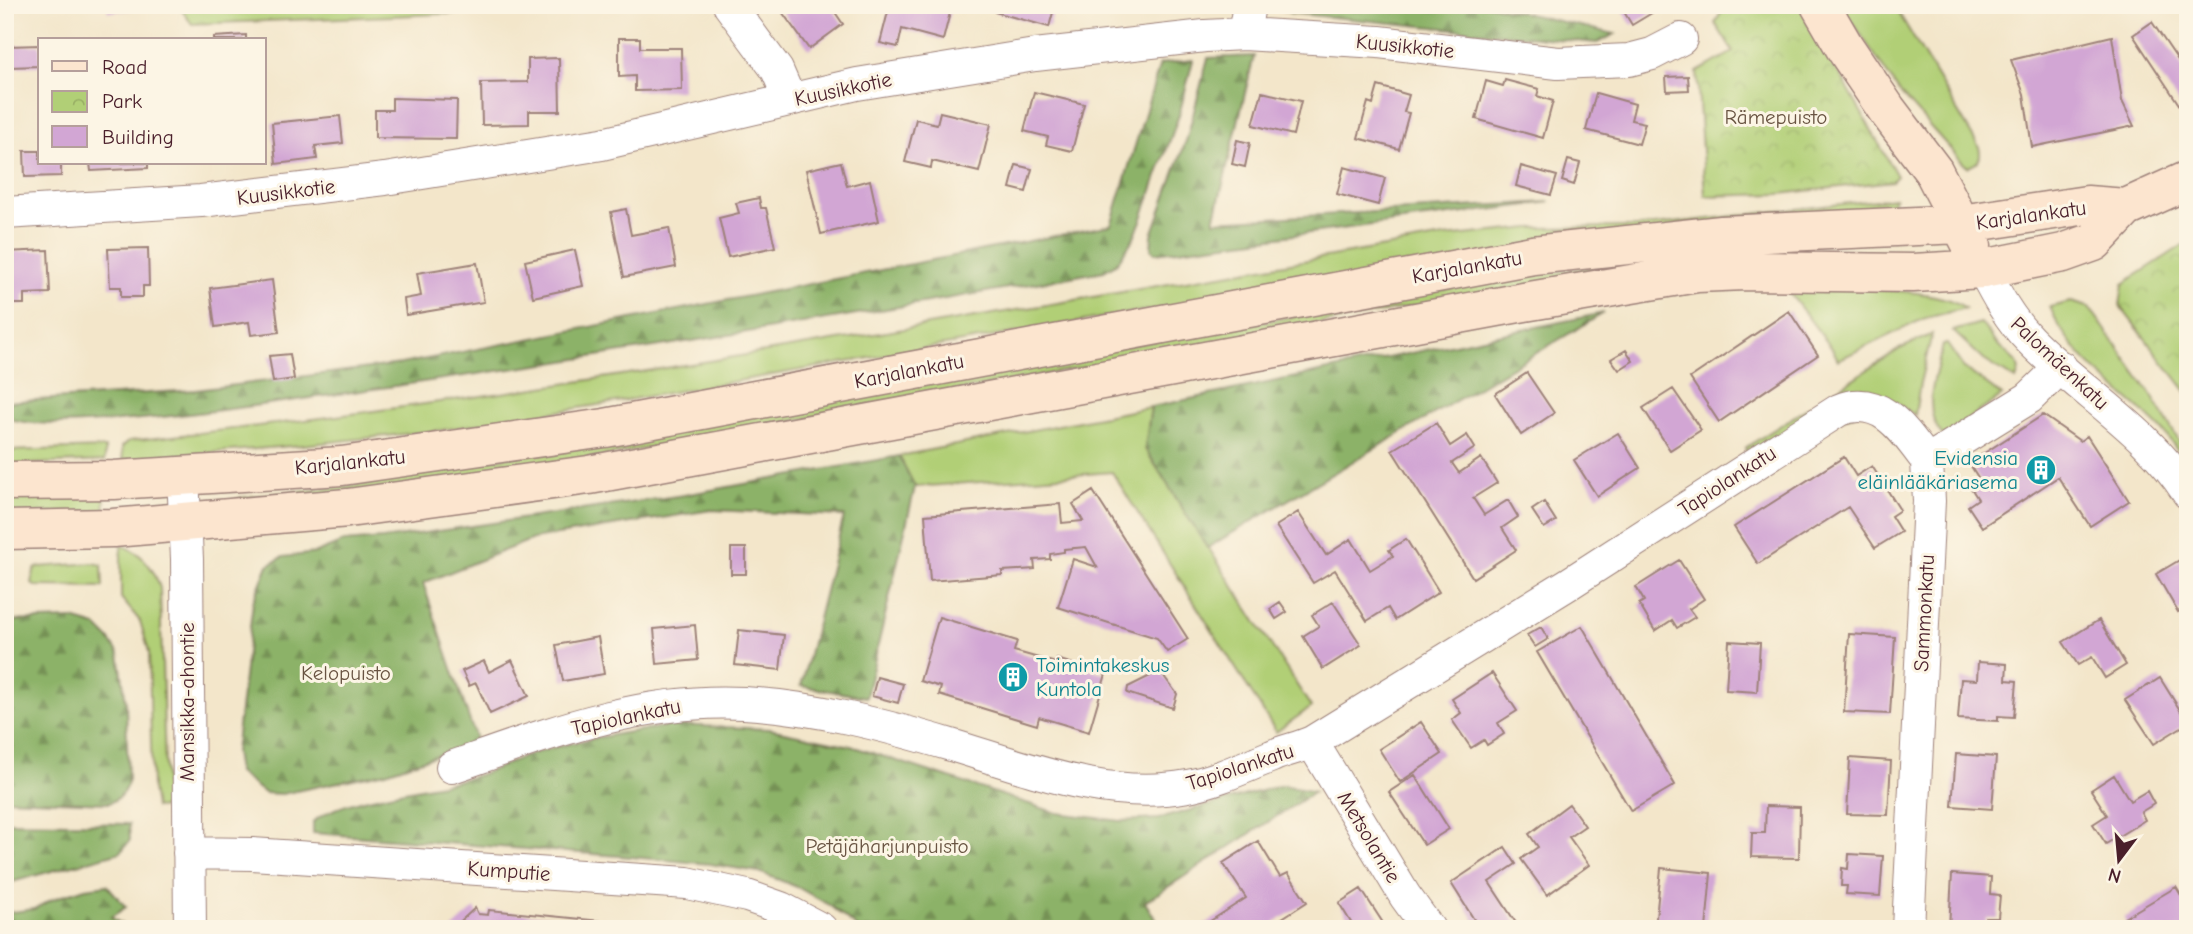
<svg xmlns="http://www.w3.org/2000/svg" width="2193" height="934" viewBox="0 0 2193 934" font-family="'Comic Neue',sans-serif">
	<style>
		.grass { fill: #b1cf76; stroke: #7e7750; stroke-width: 2 }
		.forest { fill: url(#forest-firs); stroke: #6b6849; stroke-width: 2 }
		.park { fill: url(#park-crowns); stroke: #7e7750; stroke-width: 2 }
		.building { fill: #d2a6d4 }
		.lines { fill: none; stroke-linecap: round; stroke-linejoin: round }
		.street-casing { stroke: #9e827a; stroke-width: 34 }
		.secondary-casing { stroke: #9e827a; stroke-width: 41 }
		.street { stroke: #fff; stroke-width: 32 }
		.secondary { stroke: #fce5cf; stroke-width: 38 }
		.labels { text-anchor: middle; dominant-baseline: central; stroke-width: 6; stroke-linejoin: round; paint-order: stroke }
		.street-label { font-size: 21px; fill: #4a1f2b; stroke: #fcf5e5 }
		.park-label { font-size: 21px; fill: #695442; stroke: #fcf5e5 }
		.culture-label { font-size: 21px; fill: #0d838f; stroke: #fcf5e5; text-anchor: end }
	</style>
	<defs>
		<pattern id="forest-firs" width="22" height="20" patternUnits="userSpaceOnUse" patternTransform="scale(1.75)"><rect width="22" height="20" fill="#8cb267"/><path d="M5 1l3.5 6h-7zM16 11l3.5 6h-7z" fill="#749055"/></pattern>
		<pattern id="park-crowns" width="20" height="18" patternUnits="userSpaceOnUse" patternTransform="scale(1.75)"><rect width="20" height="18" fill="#b1cf76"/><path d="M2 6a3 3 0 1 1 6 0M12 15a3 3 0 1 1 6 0" fill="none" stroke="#9ab166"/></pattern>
	</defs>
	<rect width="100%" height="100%" fill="#fcf5e5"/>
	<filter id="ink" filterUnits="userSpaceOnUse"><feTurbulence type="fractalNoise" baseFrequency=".0143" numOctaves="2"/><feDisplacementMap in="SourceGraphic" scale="14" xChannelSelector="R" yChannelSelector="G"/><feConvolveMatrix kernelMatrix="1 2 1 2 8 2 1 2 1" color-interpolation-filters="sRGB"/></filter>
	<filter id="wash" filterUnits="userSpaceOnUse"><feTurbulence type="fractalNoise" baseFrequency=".00686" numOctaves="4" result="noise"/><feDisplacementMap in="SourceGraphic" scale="28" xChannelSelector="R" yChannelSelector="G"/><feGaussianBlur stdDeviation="1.57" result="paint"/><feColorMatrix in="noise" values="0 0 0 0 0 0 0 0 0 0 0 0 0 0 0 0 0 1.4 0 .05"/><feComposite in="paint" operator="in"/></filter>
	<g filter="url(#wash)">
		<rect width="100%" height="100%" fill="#f3e6ca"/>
		<!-- grass -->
		<path class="grass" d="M1841 5H1894L1979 147C1982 159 1979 163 1968 167L1963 163 1900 93Z
			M1895 198 1892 204 1883 209 1135 312 610 403 442 430 303 445 123 460 122 447 129 441C570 393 1007 310 1444 237L1531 228 1637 227Z
			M1658 261 610 455 373 490 232 501 240 498 372 483 434 470 1463 286 1579 269Z
			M1785 287C1824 289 1938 285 1965 308L1923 319 1838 360 1833 350Z
			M2071 302 2088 307 2095 315 2152 396 2188 456V462C2178 452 2170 439 2160 428 2122 390 2071 360 2050 307Z
			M1981 323 1994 341 2017 363 2019 371 2016 380 1984 360 1953 331Z
			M1932 334 1920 383 1915 415 1891 400 1748 454 1745 448 1900 349Z
			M1947 344 1963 367 2002 396 1943 436C1920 410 1936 375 1943 345Z
			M1151 407 1145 449 1311 707 1276 732 1112 472 915 487 899 456Z
			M105 448V461L5 465V451Z
			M104 493 105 511 5 515V496Z
			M121 545C141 552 154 568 160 588L166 807 155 808 152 789 149 652 140 621 121 598Z
			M94 563 102 565 103 587 35 586 32 584 34 570 38 567Z"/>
		<!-- forest -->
		<path class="forest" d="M1281 5H1490L1615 34 1597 43 1290 13 1280 8Z
			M1254 56 1214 221 1550 202 1155 253 1151 249 1152 235 1187 138 1208 58Z
			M1193 60 1179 115 1141 221 1133 239 1117 263 1104 271C847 317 590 359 332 395 280 402 38 440 5 416V402L196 390 401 364 1111 225 1160 64Z
			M1604 313 1207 548 1145 448 1151 407Z
			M899 456 915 487 866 697 801 686 844 516 711 510 533 539 423 583 477 742 386 772 282 794 264 793 238 773 235 752 253 602 268 565 283 557 316 553 343 542 383 539 684 495Z
			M73 619 96 626 109 639 119 654 126 702 128 782C124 793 120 798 109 803L5 799V621Z
			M675 725 770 729 851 746 1057 813 1121 821 1158 819 1283 785 1314 792 1145 902 1161 929H859L829 905 797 887 759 872 710 864 620 856 313 833V822C342 796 432 789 472 777 495 771 515 759 538 752 582 739 629 732 675 725Z
			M5 822 129 824 130 840 121 852 5 884Z
			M107 885 126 907 111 917 128 929H5V913L34 909 53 899 85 888Z"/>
		<!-- park -->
		<path class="park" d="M178 5H621L618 7 192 24Z
			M1735 5H1801L1897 176 1892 181 1780 194 1705 196 1697 72 1733 52 1715 23 1721 13Z
			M2188 242V394L2120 306 2123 284Z"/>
		<g id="blocks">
			<!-- building -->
			<path class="building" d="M107 5H142V9L108 12Z
				M777 5H830L843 24 809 49Z
				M901 5H952L943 40 902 29 898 47 880 43 889 8 900 10Z
				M997 5H1055L1049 27 995 12Z
				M1625 5H1665L1632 25 1621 7Z
				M2152 22 2188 75V101L2180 106 2133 35Z
				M246 35V40H214V37Z
				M2112 36 2122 101 2134 126 2032 147 2024 94 2011 60Z
				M619 38H640V48H681L682 90 635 91V76L619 77Z
				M40 45V66L9 67 8 46Z
				M559 58 560 111H529V124L482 125 481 83 528 82V59Z
				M1688 76 1689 90 1667 91 1666 77Z
				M1505 80 1539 89 1537 96 1553 101 1543 138 1476 119 1486 81 1503 86Z
				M1378 86 1409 95 1404 112 1409 113 1399 149 1358 138 1368 102 1373 104Z
				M1034 92 1084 104 1072 151 1046 145 1048 137 1024 131Z
				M1262 92 1301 101 1293 135 1253 125Z
				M1596 93 1635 104 1631 120 1645 123 1639 144 1586 130Z
				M392 98 457 100 456 139 375 138V110H392Z
				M940 112 991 124 979 172 932 161 931 168 905 162 916 119 937 124Z
				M340 116 343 143 315 146 317 159 276 164 272 123Z
				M1237 140 1250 143 1245 167 1232 164Z
				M24 151H40V163H61V176L25 177Z
				M1568 160 1580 163 1574 185 1562 181Z
				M841 162 847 186 870 180 879 221 821 234 806 170Z
				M90 163H148V168L91 171Z
				M1016 165 1032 169 1026 192 1010 188Z
				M1521 166 1557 176 1551 195 1516 186Z
				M1344 167 1385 178 1378 205 1337 194Z
				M759 198 761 208H766L775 247 728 257 719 218 739 213 736 203Z
				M626 209 631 235 669 228 676 267 624 277 611 212Z
				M148 248 149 286H143V297H121V287H110L108 249Z
				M48 250 50 293 24 294V304H5V252Z
				M575 250 583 286 533 297 525 261Z
				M477 263 484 302 406 315 404 299 421 296 417 273Z
				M272 280 279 332 251 335 249 322 215 327 210 288Z
				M1789 311 1818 355 1719 422 1690 378Z
				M1626 350 1633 361 1619 370 1611 359Z
				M290 354 294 379 273 382 269 356Z
				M1527 373 1554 413 1521 435 1495 394Z
				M1673 389 1701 430 1670 450 1643 408Z
				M2043 415 2080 441 2087 436 2129 501 2090 526 2058 477 1982 527 1968 506 1978 499 1971 488 1981 482 1969 463Z
				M1436 423 1450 446 1467 435 1475 448 1452 463 1459 473 1481 458 1497 483 1473 498 1484 515 1508 500 1518 517 1502 528 1516 550 1473 578 1392 450Z
				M1618 433 1640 468 1597 496 1574 460Z
				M1844 457 1856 476 1872 466 1900 510 1891 516 1901 532 1875 548 1848 507 1758 564 1734 527Z
				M1093 491 1188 639 1167 652 1157 638 1058 607 1073 559 1097 567 1086 547 1064 549V552L1050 554V559L1034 560 1035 569 1002 571V575L930 581 925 515 1060 504 1062 523 1083 521 1073 504Z
				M1544 502 1556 521 1544 528 1532 510Z
				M1298 512 1326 555 1351 539 1370 570 1393 556 1389 550 1406 539 1439 592 1395 620 1388 608 1367 621 1335 570 1313 583 1276 526Z
				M731 548H746V574H731Z
				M2188 555V606L2178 612 2156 574Z
				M1679 560 1704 599 1689 609 1695 617 1677 628 1672 620 1655 631 1639 604 1644 601 1636 587Z
				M1280 602 1287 612 1276 619 1270 609Z
				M1333 602 1361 645 1323 669 1303 636 1319 626 1312 615Z
				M939 617 1017 641 1014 651 1056 663 1057 659 1106 674 1089 732 1039 717 1037 725 939 695 941 687 920 681Z
				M2099 620 2126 665 2105 678 2092 657 2078 665 2063 642Z
				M695 625 698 660 657 664 654 629Z
				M1582 626 1675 785 1631 811 1537 652Z
				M1541 627 1548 639 1535 647 1527 635Z
				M739 630 784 635 780 670 735 665Z
				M1849 634 1895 637 1890 714 1844 712Z
				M598 637 604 674 563 681 556 645Z
				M1729 641 1760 643 1757 692 1726 690Z
				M512 660 529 696 490 714 476 683 469 686 462 671 484 661 489 672Z
				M1978 662 2007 664 2006 680 2017 681 2014 717 1998 716V721L1958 719 1961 679 1977 680Z
				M1160 671 1177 694 1173 708 1127 693 1128 687Z
				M1492 673 1517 711 1498 723 1504 734 1487 745 1484 740 1471 748 1452 720 1461 713 1452 699Z
				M877 677 903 684 898 703 872 696Z
				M2160 678 2188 723 2154 744 2125 700Z
				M1421 722 1442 754 1400 782 1379 749Z
				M1956 754 1996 757 1992 809 1952 806Z
				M1850 758 1891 761 1888 815 1847 814Z
				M1415 775 1449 829 1424 845 1389 792Z
				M2114 775 2130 801 2147 791 2154 804 2141 812 2145 820 2106 844 2093 824 2107 815 2091 790Z
				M1569 804 1585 826 1569 837 1589 865 1547 895 1521 859 1538 847 1529 834Z
				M1766 806 1800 807 1799 858 1751 857 1752 833H1765Z
				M1258 841 1280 877 1288 873 1307 902 1265 929H1206L1204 925 1246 898 1223 863Z
				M1505 847 1516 864 1489 882 1520 929H1480L1451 883Z
				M1849 854 1883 856 1880 896 1846 894 1847 886H1841L1842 868 1848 869Z
				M1661 868 1711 873 1706 929H1655Z
				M1952 874 1991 877 1990 894 2000 895 1998 918H1986L1985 929 1949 928Z
				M2176 887 2188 907V929H2130L2124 918Z
				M1361 889 1387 929H1355L1339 903Z
				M475 908 478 914 488 915 489 910 663 927 662 929H452Z"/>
		</g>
	</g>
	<g filter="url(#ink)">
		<use href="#blocks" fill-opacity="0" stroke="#9e827a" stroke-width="2"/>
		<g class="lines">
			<!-- street casing -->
			<g class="street-casing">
				<path id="street" d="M729 5 777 70 790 100
					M1244 34 1249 5
					M5 213 201 201 385 179 602 144 857 84 1035 55 1205 36 1244 34 1379 42 1558 63 1629 60 1652 54 1681 39
					M1983 269C1996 294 2009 319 2030 340 2080 391 2149 431 2188 493
					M183 476 187 559 190 929
					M1312 742 1405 896 1429 929
					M452 767C547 734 642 697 744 703 814 707 884 725 951 745 1027 768 1107 801 1188 786 1218 780 1244 767 1272 756 1285 750 1299 748 1312 742L1570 583 1839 410C1881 393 1905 432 1927 461
					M189 853 252 854 687 883 747 896 781 908 821 929
					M1908 929 1929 501 1927 461 2029 398 2061 367"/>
			</g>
			<!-- secondary casing -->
			<g class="secondary-casing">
				<path id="secondary" d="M1820 5 1845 48 1887 110 1934 172 1972 246
					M5 481 114 480 342 466 605 428 1533 255 1722 235 1961 224 2087 205 2126 208
					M5 530 113 528 348 508 589 475 1524 302 1697 273 1745 271 1913 273 1983 269 2063 253 2094 242 2126 208 2188 180"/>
			</g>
			<!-- street -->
			<use href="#street" class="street"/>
			<!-- secondary -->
			<use href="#secondary" class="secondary"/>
		</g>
	</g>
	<!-- icons -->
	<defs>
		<g id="building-disc" transform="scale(1.575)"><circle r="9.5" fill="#0f9aa8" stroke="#fcf5e5"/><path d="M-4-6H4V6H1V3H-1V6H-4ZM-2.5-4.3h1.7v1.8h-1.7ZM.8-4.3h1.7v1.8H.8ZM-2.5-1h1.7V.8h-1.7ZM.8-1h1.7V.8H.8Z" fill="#fff"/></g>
	</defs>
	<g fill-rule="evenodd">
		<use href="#building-disc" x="2041" y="470"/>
		<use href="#building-disc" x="1013" y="677"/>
	</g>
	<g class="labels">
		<!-- street labels -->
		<g class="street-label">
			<text transform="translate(1405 46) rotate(6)">Kuusikkotie</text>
			<text transform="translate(843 89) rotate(-12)">Kuusikkotie</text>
			<text transform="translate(286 192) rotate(-7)">Kuusikkotie</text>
			<text transform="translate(2031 215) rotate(-8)">Karjalankatu</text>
			<text transform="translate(1467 267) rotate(-10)">Karjalankatu</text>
			<text transform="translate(2060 363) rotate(43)">Palomäenkatu</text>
			<text transform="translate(909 371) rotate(-11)">Karjalankatu</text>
			<text transform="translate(350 462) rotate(-6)">Karjalankatu</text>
			<text transform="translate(1727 481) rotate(-33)">Tapiolankatu</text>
			<text transform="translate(1924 613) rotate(-87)">Sammonkatu</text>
			<text transform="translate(187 702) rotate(-90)">Mansikka-ahontie</text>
			<text transform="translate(626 717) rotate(-12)">Tapiolankatu</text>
			<text transform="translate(1240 767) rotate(-18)">Tapiolankatu</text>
			<text transform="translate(1369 837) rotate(59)">Metsolantie</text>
			<text transform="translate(509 871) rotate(4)">Kumputie</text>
		</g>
		<!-- park labels -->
		<g class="park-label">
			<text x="1776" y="117">Rämepuisto</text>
			<text x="346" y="673">Kelopuisto</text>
			<text x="887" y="846">Petäjäharjunpuisto</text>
		</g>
		<!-- culture labels -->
		<g class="culture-label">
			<text x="2018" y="458">Evidensia<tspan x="2018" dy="24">eläinlääkäriasema</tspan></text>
			<text x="1036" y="665" text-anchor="start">Toimintakeskus<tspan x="1036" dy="24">Kuntola</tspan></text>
		</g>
	</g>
	<!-- margin -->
	<rect width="2193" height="934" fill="none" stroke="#fcf5e5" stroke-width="28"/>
	<!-- legend -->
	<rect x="38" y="38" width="228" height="126" fill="#fcf5e5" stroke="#b59f9b" stroke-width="2"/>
	<rect x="52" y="61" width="35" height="10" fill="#fce5cf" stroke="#b59f9b" stroke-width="2"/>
	<text x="102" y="74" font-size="21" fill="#4a1f2b">Road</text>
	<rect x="52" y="91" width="35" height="21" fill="url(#park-crowns)" stroke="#b59f9b" stroke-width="2"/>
	<text x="102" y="108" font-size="21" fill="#4a1f2b">Park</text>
	<rect x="52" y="126" width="35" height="21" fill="#d2a6d4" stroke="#b59f9b" stroke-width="2"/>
	<text x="102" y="144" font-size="21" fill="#4a1f2b">Building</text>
	<!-- north arrow -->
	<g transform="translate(2119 860) rotate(196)" stroke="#fcf5e5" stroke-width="5" paint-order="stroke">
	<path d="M0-5L12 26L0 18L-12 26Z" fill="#4a1f2b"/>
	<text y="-10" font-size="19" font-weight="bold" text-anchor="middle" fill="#4a1f2b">N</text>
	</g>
</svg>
